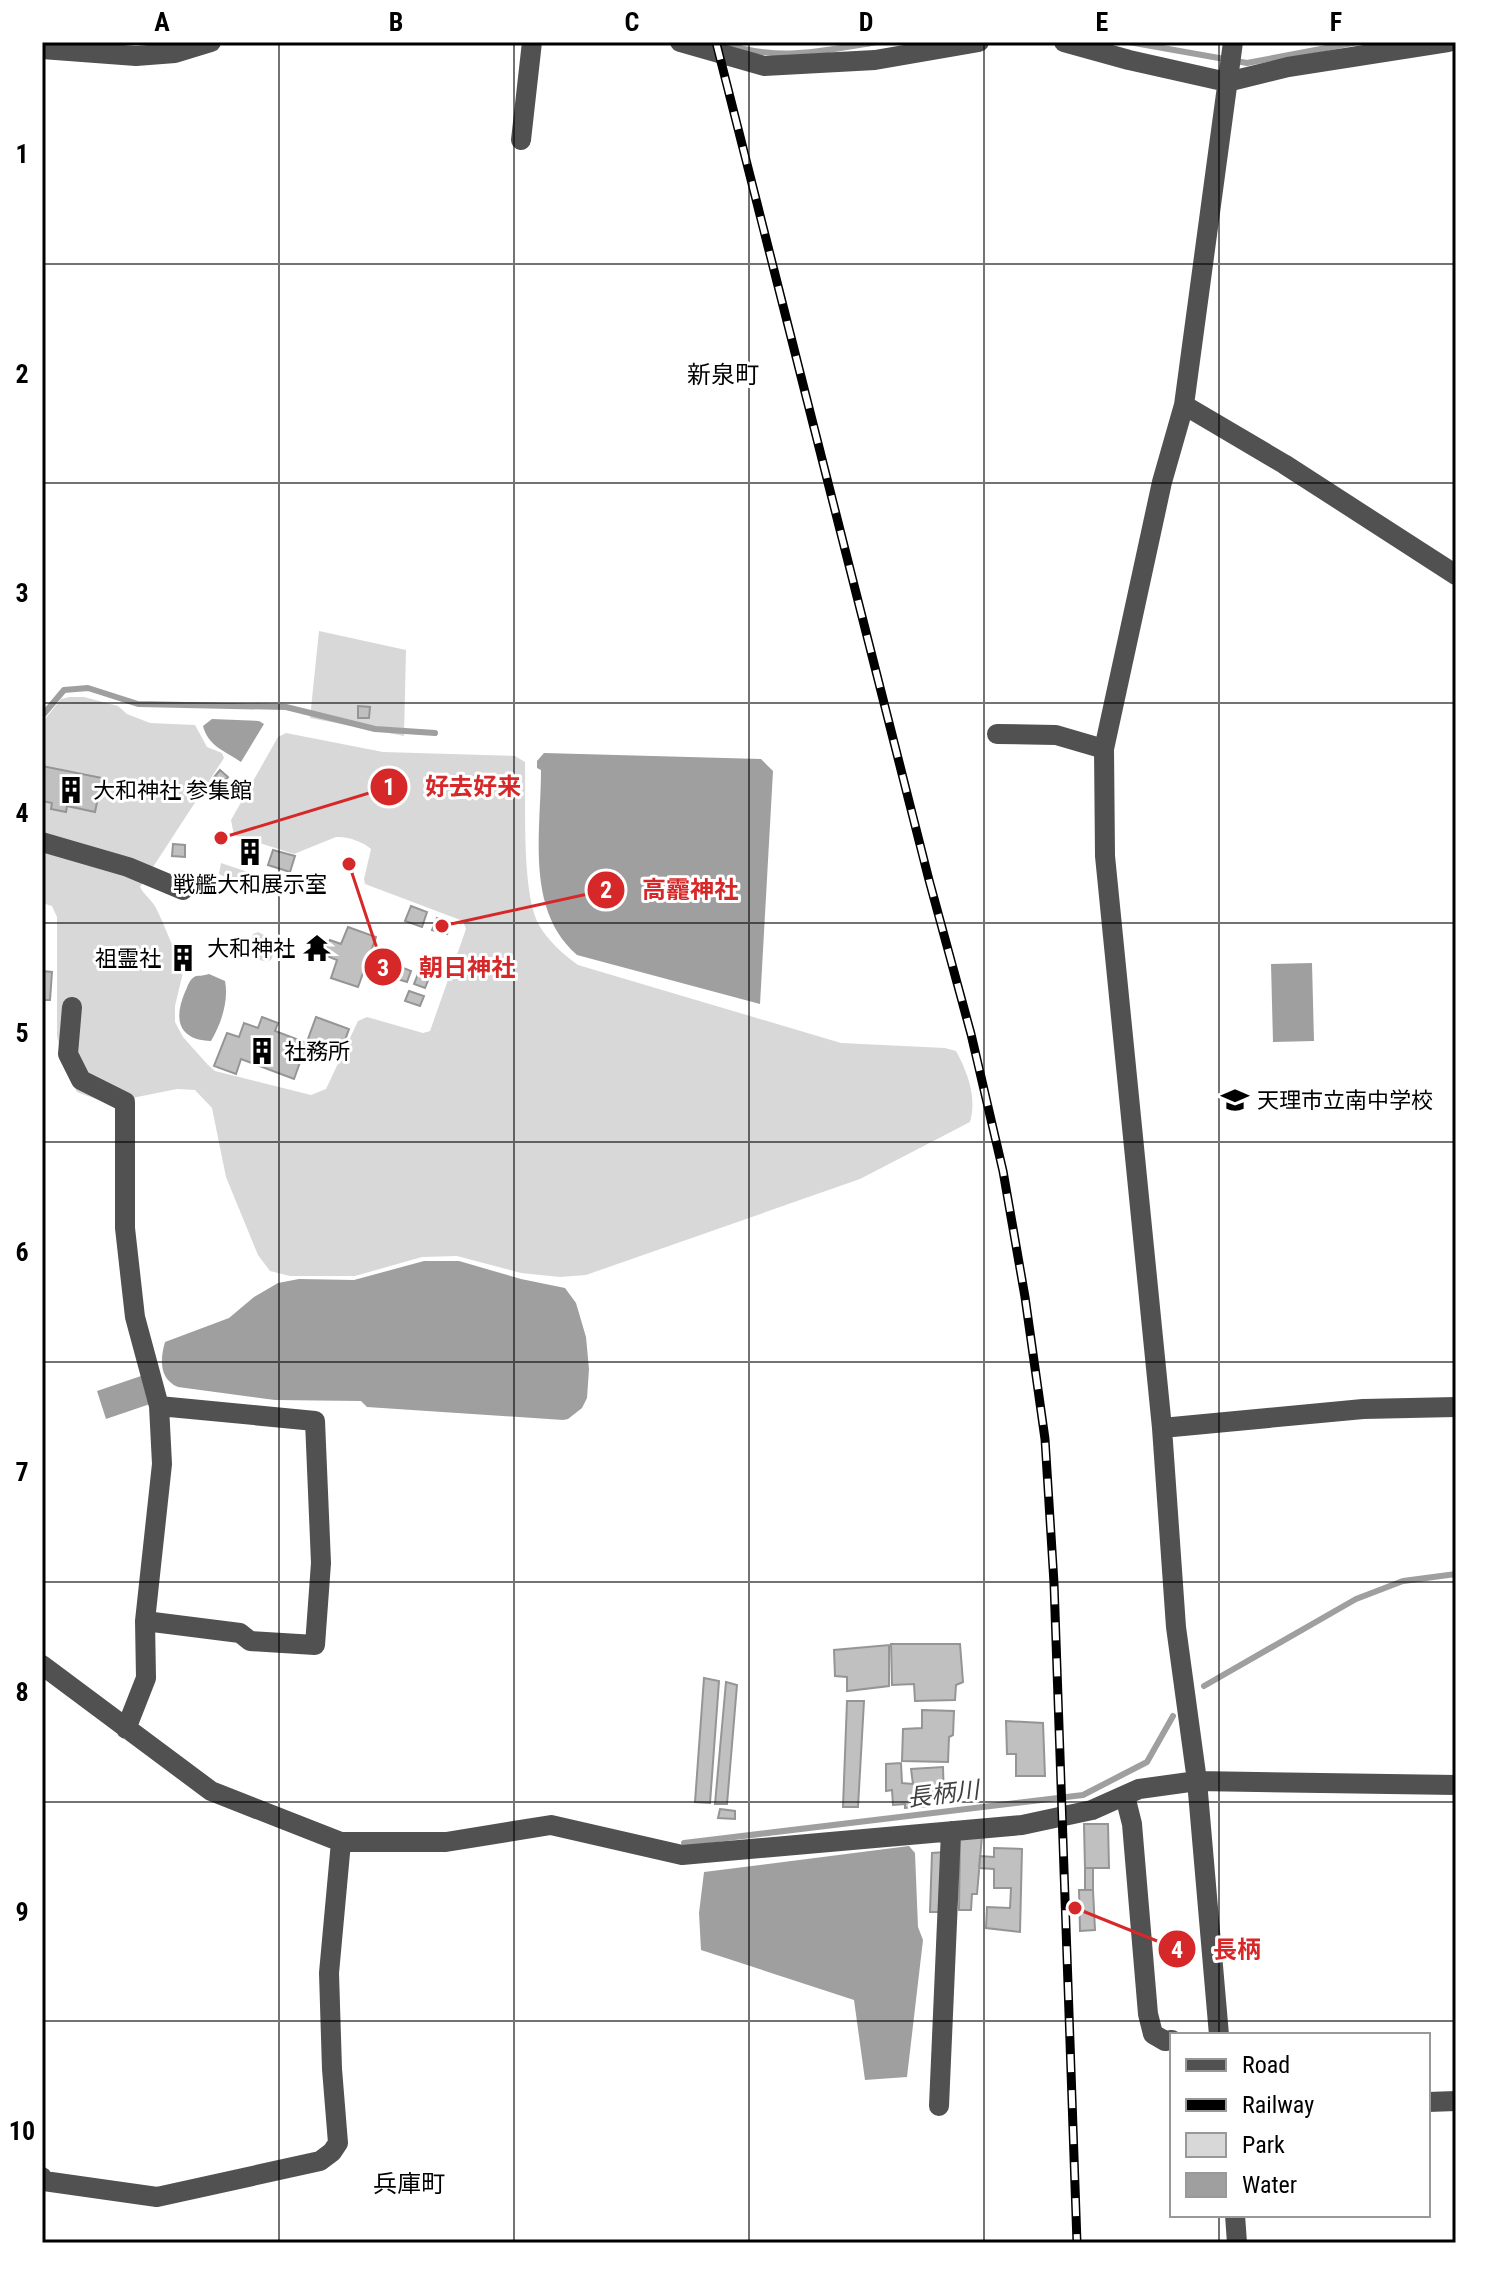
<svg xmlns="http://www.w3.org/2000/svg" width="1498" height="2285" viewBox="0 0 1498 2285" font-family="'Roboto Condensed','Noto Sans JP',sans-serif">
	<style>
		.green { fill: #d8d8d8 }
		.water { fill: #9f9f9f }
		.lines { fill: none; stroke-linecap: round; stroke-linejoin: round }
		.stream { stroke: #9f9f9f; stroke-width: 6 }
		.building { fill: #c0c0c0; stroke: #959595; stroke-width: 2 }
		.minor { stroke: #515151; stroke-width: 20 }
		.rail-casing { stroke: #000; stroke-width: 9 }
		.rail { stroke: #fff; stroke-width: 6; stroke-dasharray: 18; stroke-linecap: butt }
		.grid { fill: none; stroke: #000; stroke-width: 2; stroke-opacity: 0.55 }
		.labels { text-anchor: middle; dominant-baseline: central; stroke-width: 6; stroke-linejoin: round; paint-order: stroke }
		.poi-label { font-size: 22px; fill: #000; stroke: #fff; text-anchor: start }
		.neighbourhood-label { font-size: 24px; fill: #000; stroke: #fff }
		.water-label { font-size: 24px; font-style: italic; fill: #404040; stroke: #fff }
		.leader { fill: none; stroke: #d62828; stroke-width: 3 }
		.callout-dot { fill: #d62828; stroke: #fff; stroke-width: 3 }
		.mark-label { font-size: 24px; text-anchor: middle; font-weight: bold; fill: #fff }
		.callout-label { font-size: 24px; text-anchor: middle; font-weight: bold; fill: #d62828; stroke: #fff; stroke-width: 6; stroke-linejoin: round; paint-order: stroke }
		.neatline { fill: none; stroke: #000; stroke-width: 3 }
		.grid-label { font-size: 26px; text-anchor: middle; font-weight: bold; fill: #000 }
	</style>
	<rect width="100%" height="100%" fill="#fff"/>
	<!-- green -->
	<path class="green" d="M319 631 406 650 404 736 310 718Z
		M69 697H84L118 706 127 714 150 723 195 725 207 747 222 753 224 758 140 887C144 895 152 900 156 908 166 928 173 950 184 968L175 1006V1022L183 1037 208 1065 215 1071 311 1095 326 1089 358 1021 367 1017 423 1033 430 1031 466 929 463 921 365 884 364 879 371 849C364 842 347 836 336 837L294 854 234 835 231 820 278 737 286 733 383 752 515 756 525 762C526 801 521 893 539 925 548 941 564 955 578 965L841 1043 945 1048 956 1051C968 1073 977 1098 970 1122L860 1179 586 1275 560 1277 521 1273 457 1256 422 1257 355 1276H290L270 1271 258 1255 226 1177 212 1108 195 1090 177 1089 107 1103 77 1092 64 1068 57 1036V917L52 906 42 903V723L61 699Z
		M221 863 272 880 269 894 262 895 219 874Z
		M258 932 276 941 278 944 271 960C261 964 255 957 248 951L253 934Z"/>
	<!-- water -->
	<path class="water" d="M212 719 259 721 264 724 241 762C225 751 208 746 203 726Z
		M544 753 761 759 773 771 760 1004 577 955C525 910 541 832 541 770L537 768V761Z
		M1312 963 1314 1041 1273 1042 1271 964Z
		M209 974 225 981C229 1001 221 1024 211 1041 179 1040 173 1020 185 992 188 986 189 979 196 976 198 976 207 975 209 974Z
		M424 1261H459L521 1279 565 1288 576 1303 586 1337 589 1369 587 1398 582 1408 568 1419 563 1420 367 1407 361 1401 275 1400 178 1387C159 1379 160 1359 165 1342L229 1318 254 1297 278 1283 299 1279 354 1280Z
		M141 1376 150 1404 106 1419 97 1391Z
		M909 1846 915 1853 918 1927 923 1940 907 2077 865 2080 854 2000 701 1950 699 1913 704 1872Z"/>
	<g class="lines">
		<!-- stream -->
		<path class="stream" d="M718 42C780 62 816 52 877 42
			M1129 42 1247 63 1358 42
			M42 716 64 690 88 688 138 704 286 707 375 729 435 733
			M1204 1686 1356 1599 1403 1581 1456 1574
			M684 1843 1083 1795 1147 1762 1173 1716"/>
	</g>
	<!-- building -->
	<path class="building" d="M358 706 370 707 369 718H358Z
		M42 766 102 778 95 812 67 806 66 812 51 809 52 803 42 801Z
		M220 770 228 777 218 789 210 782Z
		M173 844 185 845V857L172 856Z
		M244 844 259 848 255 860 241 855Z
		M273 850 295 856 290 872 268 865Z
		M411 906 427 912 422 927 405 921Z
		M437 918 451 923 447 934 432 930Z
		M348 927 376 937 358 987 331 978 337 960 324 955 330 940 341 944Z
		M422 955 437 960 433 970 419 965Z
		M396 965 411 971 407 982 391 977Z
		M42 971 52 972 50 1000H42Z
		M418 974 429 978 425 988 414 984Z
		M409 991 424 996 420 1006 405 1001Z
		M262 1017 278 1023 275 1031 307 1043 294 1079 241 1059 236 1074 214 1066 227 1033 239 1037 244 1023 258 1028Z
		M316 1017 349 1029 341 1051 308 1039Z
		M891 1644H960L963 1682 956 1685 955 1700 915 1701 914 1684 892 1685Z
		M889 1645V1686L847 1691V1677L835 1676 834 1650Z
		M704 1678 719 1681 710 1803 695 1802Z
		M726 1682 737 1685 727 1804H715Z
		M847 1701H864L858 1807H843Z
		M922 1710 954 1711 953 1735 949 1737 948 1762 902 1761 903 1729 922 1728Z
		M1006 1721 1043 1723 1045 1776H1016V1754H1007Z
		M901 1763 902 1783 913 1784 911 1769 943 1767 944 1800 928 1802V1806L905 1808V1804L893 1805 892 1790 886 1791V1764Z
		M720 1809 735 1811V1819L718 1818Z
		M1084 1824H1108L1109 1868H1085Z
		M960 1834 982 1836 977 1894H972L971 1910H959Z
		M994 1848 1022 1849 1020 1932 986 1928 987 1907 1010 1908 1011 1888H994V1869L979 1868 980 1856 994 1857Z
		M945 1852 943 1912H930L932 1853Z
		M1085 1868H1093V1890H1085Z
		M1079 1890H1093L1095 1930 1080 1931Z"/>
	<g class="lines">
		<!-- minor -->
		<path class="minor" d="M680 42 764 66 875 60 979 42
			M1064 42 1129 60 1227 82 1288 67 1448 42
			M42 49 136 56 175 53 211 42
			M521 140 532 42
			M1184 405 1284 464 1456 575
			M997 734 1056 735 1104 749
			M42 842 128 867 183 890
			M72 1007 68 1054 81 1080 125 1102V1228L135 1317 159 1406 162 1464 145 1621 146 1678 126 1729
			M1162 1428 1363 1409 1456 1407
			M145 1621 240 1633 250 1641 315 1645 321 1563 315 1421 159 1406
			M42 1665 211 1791 341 1842H446L551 1825 682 1855 1022 1825 1092 1810 1139 1789 1197 1781 1456 1785
			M1125 1796 1132 1824 1148 2014 1153 2034 1165 2041 1172 2040
			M1219 2035 1197 1781 1176 1627 1162 1428 1105 856 1104 749 1162 482 1184 405 1233 42
			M1428 2102 1456 2101
			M939 2106 951 1831
			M42 2177 44 2181 157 2197 320 2161 332 2152 338 2143 332 2069 329 1973 341 1842
			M1235 2215 1237 2243"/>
		<!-- rail casing -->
		<g class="rail-casing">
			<path id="rail" d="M716 42 929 880 971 1034 1003 1171 1025 1297 1045 1439 1054 1583 1077 2243"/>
		</g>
		<!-- rail -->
		<use href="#rail" class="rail"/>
	</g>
	<!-- grid -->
	<path class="grid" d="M279 42V2243M514 42V2243M749 42V2243M984 42V2243M1219 42V2035M42 264H1456M42 483H1456M42 703H1456M42 923H1456M42 1142H1456M42 1362H1456M42 1582H1456M42 1802H1456M42 2021H1456M1219 2215V2243"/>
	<!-- icons -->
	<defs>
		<g id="building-bare" transform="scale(2.16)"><path d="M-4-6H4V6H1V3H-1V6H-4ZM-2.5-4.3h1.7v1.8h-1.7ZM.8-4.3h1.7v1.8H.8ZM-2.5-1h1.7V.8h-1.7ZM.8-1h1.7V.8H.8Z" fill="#000" stroke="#fff" stroke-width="2.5" paint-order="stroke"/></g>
		<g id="temple-bare" transform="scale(2.16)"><path d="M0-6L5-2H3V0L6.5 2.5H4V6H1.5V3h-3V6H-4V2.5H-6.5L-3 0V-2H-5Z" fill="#000" stroke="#fff" stroke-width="2.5" paint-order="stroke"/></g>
		<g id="school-bare" transform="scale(2.16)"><path d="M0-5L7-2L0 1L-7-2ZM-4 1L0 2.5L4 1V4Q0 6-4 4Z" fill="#000" stroke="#fff" stroke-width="2.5" paint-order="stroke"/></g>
	</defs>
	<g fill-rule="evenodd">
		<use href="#building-bare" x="71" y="790"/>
		<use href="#building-bare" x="250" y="852"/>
		<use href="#temple-bare" x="317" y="948"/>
		<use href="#building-bare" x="183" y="958"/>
		<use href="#building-bare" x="262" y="1051"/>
		<use href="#school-bare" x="1235" y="1100"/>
	</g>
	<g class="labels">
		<!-- poi labels -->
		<g class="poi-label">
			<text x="93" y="790">大和神社 参集館</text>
			<text x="250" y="884" text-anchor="middle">戦艦大和展示室</text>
			<text x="295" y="948" text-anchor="end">大和神社</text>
			<text x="161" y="958" text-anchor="end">祖霊社</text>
			<text x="284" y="1051">社務所</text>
			<text x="1257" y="1100">天理市立南中学校</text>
		</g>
		<!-- neighbourhood labels -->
		<g class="neighbourhood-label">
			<text x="723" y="375">新泉町</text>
			<text x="409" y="2184">兵庫町</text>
		</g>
		<!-- water labels -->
		<g class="water-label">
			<text transform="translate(943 1794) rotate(-7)">長柄川</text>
		</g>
	</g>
	<!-- callouts -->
	<path class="leader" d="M221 838L389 787M442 926L606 890M349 864L383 967M1075 1908L1177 1949"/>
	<g class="callout-dot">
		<circle cx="221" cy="838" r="8"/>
		<circle cx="442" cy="926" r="8"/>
		<circle cx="349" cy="864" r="8"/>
		<circle cx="1075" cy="1908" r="8"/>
		<circle cx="389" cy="787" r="20"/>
		<circle cx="606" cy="890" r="20"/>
		<circle cx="383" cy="967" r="20"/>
		<circle cx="1177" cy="1949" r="20"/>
	</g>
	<g class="mark-label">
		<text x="389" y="795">1</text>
		<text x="606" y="898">2</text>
		<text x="383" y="976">3</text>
		<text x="1177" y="1958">4</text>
	</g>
	<g class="callout-label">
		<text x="473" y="795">好去好来</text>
		<text x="690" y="898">高龗神社</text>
		<text x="467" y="976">朝日神社</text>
		<text x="1237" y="1958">長柄</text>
	</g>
	<!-- border -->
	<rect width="1498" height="2285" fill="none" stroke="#ffffff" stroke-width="88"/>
	<!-- legend -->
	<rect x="1170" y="2033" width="260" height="184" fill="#ffffff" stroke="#999999" stroke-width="2"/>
	<rect x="1186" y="2059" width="40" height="12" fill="#515151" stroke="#999999" stroke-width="2"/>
	<text x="1242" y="2073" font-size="24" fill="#000000">Road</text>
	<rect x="1186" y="2099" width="40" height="12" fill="#000000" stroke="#999999" stroke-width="2"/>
	<text x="1242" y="2113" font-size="24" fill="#000000">Railway</text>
	<rect x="1186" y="2133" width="40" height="24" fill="#d8d8d8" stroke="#999999" stroke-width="2"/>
	<text x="1242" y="2153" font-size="24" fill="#000000">Park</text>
	<rect x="1186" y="2173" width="40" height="24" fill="#9f9f9f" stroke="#999999" stroke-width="2"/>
	<text x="1242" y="2193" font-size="24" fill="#000000">Water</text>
	<rect x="44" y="44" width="1410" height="2197" class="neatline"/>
	<g class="grid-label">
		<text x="162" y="31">A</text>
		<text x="396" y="31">B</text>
		<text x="632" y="31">C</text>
		<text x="866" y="31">D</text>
		<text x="1102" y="31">E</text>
		<text x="1336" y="31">F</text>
		<text x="22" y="163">1</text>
		<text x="22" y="383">2</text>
		<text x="22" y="602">3</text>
		<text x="22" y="822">4</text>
		<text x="22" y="1042">5</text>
		<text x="22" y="1261">6</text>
		<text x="22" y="1481">7</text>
		<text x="22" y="1701">8</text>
		<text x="22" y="1921">9</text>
		<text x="22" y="2140">10</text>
	</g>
</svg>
